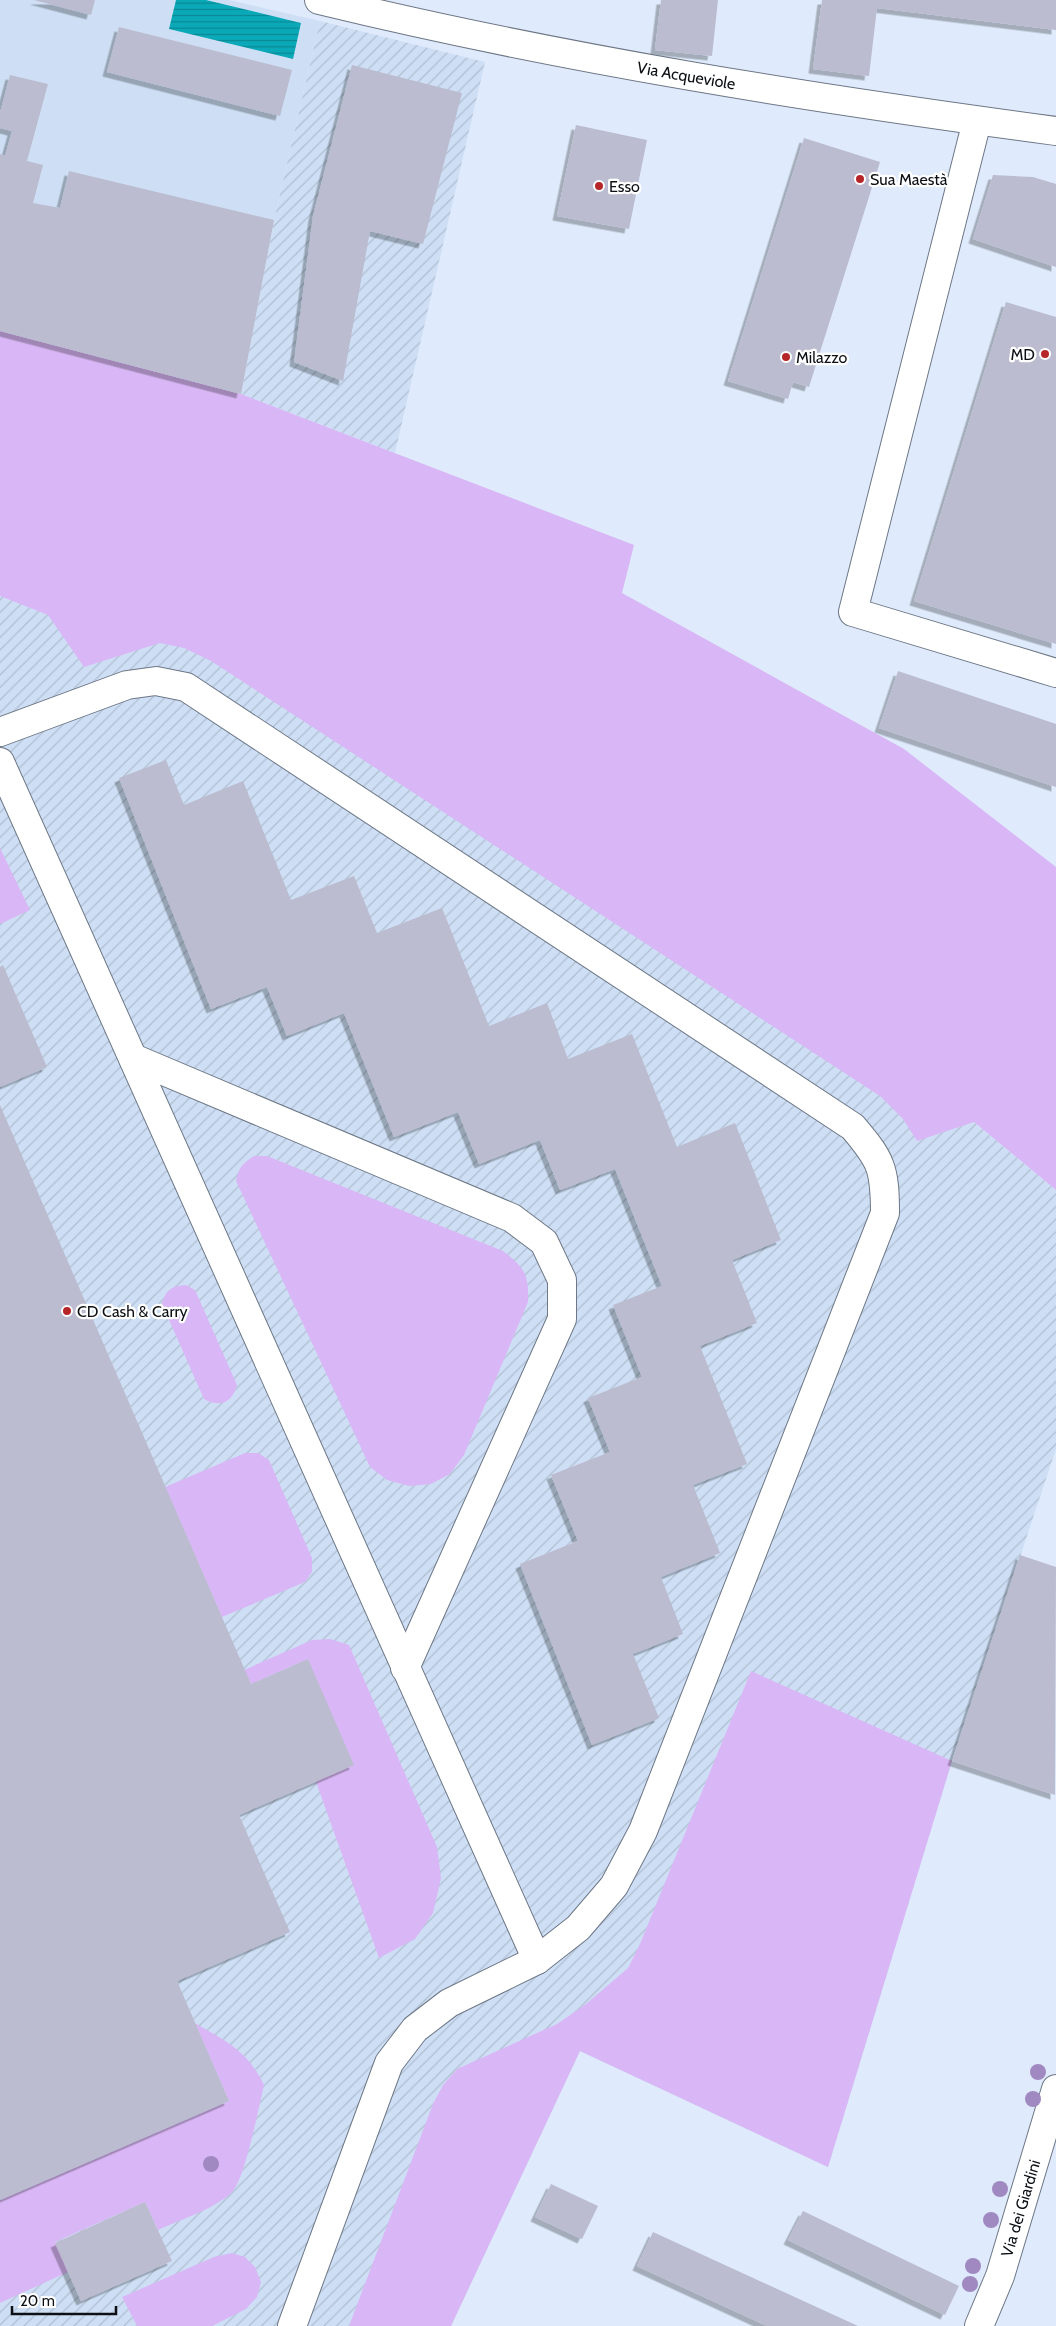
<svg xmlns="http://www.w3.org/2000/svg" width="1056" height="2326" viewBox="0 0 1056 2326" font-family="Cabin,sans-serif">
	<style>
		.built { fill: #cedff5 }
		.industrial { fill: url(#industrial-furrows) }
		.grass { fill: #d9b7f6 }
		.water { fill: url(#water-rules) }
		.building { fill: #bbbccf; filter: url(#shadow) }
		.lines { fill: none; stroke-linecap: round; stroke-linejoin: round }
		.minor-casing { stroke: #6d7786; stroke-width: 30 }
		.major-casing { stroke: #6d7786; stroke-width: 30 }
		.minor { stroke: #fff; stroke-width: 28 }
		.major { stroke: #fff; stroke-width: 28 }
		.tree { fill: #a089c1 }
		.poi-dot { fill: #b62629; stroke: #fff; stroke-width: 2 }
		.labels { text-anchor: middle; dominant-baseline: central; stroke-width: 4.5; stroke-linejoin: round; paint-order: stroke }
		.street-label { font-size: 16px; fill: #0c1015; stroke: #fff }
		.poi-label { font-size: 16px; fill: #0c1015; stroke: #fff; text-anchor: start }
	</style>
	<defs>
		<pattern id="industrial-furrows" width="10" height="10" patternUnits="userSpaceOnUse" patternTransform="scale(1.25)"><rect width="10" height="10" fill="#cedff5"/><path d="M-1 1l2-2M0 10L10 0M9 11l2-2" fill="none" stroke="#b0bed1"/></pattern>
		<pattern id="water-rules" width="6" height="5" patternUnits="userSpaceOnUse" patternTransform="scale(1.25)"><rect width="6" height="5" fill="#0aa9b8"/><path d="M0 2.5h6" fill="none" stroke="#098894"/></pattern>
		<filter id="shadow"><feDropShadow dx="-4.5" dy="4.5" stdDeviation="0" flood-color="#0004"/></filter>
	</defs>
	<rect width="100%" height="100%" fill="#dfebfc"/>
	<!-- built -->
	<path class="built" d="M0 0H229L320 21 274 220 241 394 0 331Z"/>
	<!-- industrial -->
	<path class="industrial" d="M320 21 485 62 395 453 241 394 274 220Z
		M0 551 670 870 1056 1190V1449L952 1761 828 2167 580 2051 451 2326H0Z"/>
	<!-- grass -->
	<path class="grass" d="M0 331 241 394 634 545 622 593 904 749 1056 867V1190L974 1122 917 1141 903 1119 880 1096 211 661 184 648 160 643 84 667 48 615 0 596Z
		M0 848 30 910 0 924Z
		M254 1156H267L503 1251C525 1268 529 1274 528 1302L464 1455 450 1474 431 1484 409 1486 387 1480 370 1467 236 1181C238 1168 243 1163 254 1156Z
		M186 1285 195 1290 237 1385C232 1403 220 1408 204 1399L162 1304C166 1290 171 1286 186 1285Z
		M245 1453H258L269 1460 312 1558V1572L305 1582 222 1617 165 1487Z
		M330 1639 349 1645 437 1847 441 1878 433 1913 415 1939 379 1958 316 1782 308 1659 251 1684 244 1670 312 1640Z
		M751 1671 952 1761 828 2167 580 2051 451 2326H349L433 2104 443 2085 457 2069 557 2024 586 2004 628 1968 640 1944Z
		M195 2023C227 2042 247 2050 264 2085 259 2107 245 2177 233 2191 218 2208 179 2220 158 2230L145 2202 55 2242 68 2272 0 2303V2200L229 2101Z
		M232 2253 245 2257 255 2267 261 2282 257 2297 246 2309 212 2326H137L122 2297 214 2257Z"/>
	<!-- water -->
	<path class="water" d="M176 0H206L301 23 293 59 169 29Z"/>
	<!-- building -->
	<path class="building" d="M34 0H95L91 15Z
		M661 0H718L712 56 655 50Z
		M822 0H1056V30L877 8 869 76 813 69Z
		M119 27 292 70 280 116 107 72Z
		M352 65 462 93 423 244 370 231 343 381 294 362 313 216Z
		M10 75 48 84 27 161 43 165 33 203 60 208 69 171 274 220 241 394 0 331V154L5 156 12 131 0 128V113Z
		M576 125 647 140 629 229 557 216Z
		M804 138 880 162 809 387 793 382 788 399 728 381Z
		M993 175 1033 177 1056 184V267L973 239Z
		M1006 302 1056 317V644L914 601Z
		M898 671 1056 724V787L879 728Z
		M166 760 184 805 243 781 291 900 354 876 377 933 442 908 489 1026 547 1003 568 1059 632 1034 677 1147 735 1123 781 1240 732 1260 757 1323 700 1346 747 1464 693 1485 720 1553 661 1577 683 1634 633 1654 659 1718 592 1745 520 1564 578 1541 551 1475 610 1452 588 1398 642 1377 613 1305 662 1286 615 1169 560 1190 540 1140 479 1164 458 1112 394 1137 344 1013 287 1036 267 987 211 1009 119 778Z
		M3 965 47 1067 0 1087V967Z
		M0 1105 251 1684 308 1659 354 1765 239 1815 290 1932 177 1981 229 2101 0 2200Z
		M1020 1555 1056 1567 1055 1795 952 1761Z
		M551 2184 598 2206 582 2239 535 2217Z
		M145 2202 172 2261 81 2301 55 2243Z
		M803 2211 959 2286 945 2315 788 2240Z
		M653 2232 858 2326H767L637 2266Z"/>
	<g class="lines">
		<!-- minor casing -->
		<g class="minor-casing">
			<g id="minor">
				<path d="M977 121 853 612 1056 673"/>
				<path d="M0 732 127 685 156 681 186 687 853 1127C881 1160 885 1168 885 1213L643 1831 614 1886 578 1928 537 1960 449 2003 415 2029 389 2063 292 2326"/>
				<path d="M0 762 537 1960"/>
				<path d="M133 1058 512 1218 544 1242 562 1280V1319L405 1668"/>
				<path id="s1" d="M979 2326 1000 2276 1056 2089"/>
			</g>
		</g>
		<!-- major casing -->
		<g class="major-casing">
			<g id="major">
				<path id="s2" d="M319 0C562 59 809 98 1056 131"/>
			</g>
		</g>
		<!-- minor -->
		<use href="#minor" class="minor"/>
		<!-- major -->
		<use href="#major" class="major"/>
	</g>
	<!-- trees -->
	<g class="tree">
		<circle cx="1038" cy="2072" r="8"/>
		<circle cx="1033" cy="2099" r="8"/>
		<circle cx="211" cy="2164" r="8"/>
		<circle cx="1000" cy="2189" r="8"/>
		<circle cx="991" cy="2220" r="8"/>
		<circle cx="973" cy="2266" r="8"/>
		<circle cx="970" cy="2284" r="8"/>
	</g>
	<!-- markers -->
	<g class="poi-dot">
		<circle cx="860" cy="179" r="5"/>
		<circle cx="599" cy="186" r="5"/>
		<circle cx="1045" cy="354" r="5"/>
		<circle cx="786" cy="357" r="5"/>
		<circle cx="67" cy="1311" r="5"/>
	</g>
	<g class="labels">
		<!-- street labels -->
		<g class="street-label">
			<text stroke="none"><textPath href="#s2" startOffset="375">Via Acqueviole</textPath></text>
			<text stroke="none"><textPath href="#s1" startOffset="125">Via dei Giardini</textPath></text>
		</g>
		<!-- poi labels -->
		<g class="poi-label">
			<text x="870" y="179">Sua Maestà</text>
			<text x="609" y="186">Esso</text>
			<text x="1035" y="354" text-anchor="end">MD</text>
			<text x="796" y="357">Milazzo</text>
			<text x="77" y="1311">CD Cash &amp; Carry</text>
		</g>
	</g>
	<!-- scale -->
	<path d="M12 2306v8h104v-8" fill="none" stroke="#0c1015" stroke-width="2.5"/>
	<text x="20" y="2306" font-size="15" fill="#0c1015" stroke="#ffffff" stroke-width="4" paint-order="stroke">20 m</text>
</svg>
